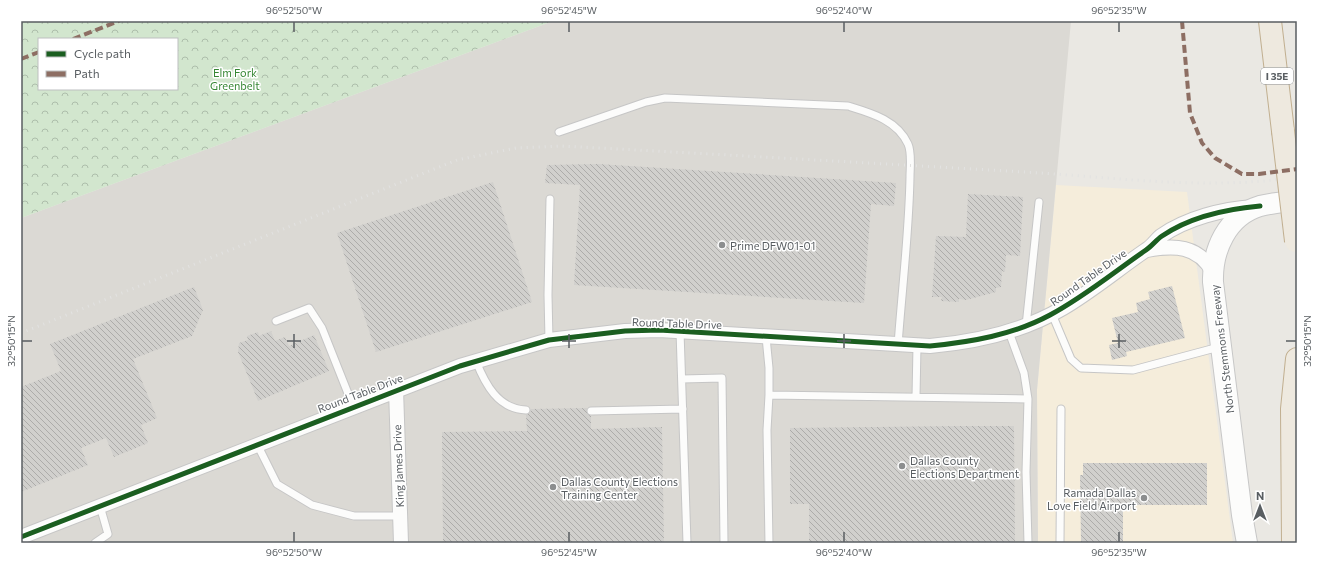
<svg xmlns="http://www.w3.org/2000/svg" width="1318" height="564" viewBox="0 0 1318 564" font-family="Commissioner,sans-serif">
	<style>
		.commercial { fill: #f5eddb }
		.industrial { fill: #dbd9d4 }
		.forest { fill: url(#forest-crowns); fill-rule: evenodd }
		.building { fill: url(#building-back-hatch) }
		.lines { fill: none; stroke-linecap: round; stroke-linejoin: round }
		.service-casing { stroke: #c6c6c6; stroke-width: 9 }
		.minor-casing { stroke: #c6c6c6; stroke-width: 16 }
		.secondary-casing { stroke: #c7c7c7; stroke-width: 22 }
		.motorway-casing { stroke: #c1af90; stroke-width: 24 }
		.service { stroke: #fcfcfb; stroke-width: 7 }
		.minor { stroke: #fcfcfb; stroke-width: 14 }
		.secondary { stroke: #fcfcfb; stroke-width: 20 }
		.motorway { stroke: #eee9df; stroke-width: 22 }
		.rail { stroke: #e2e2e1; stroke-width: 3; stroke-dasharray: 1 5; stroke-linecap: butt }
		.motorway-bridge-casing { stroke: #c1af90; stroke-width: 24; stroke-linecap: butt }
		.motorway-bridge { stroke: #eee9df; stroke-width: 22 }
		.quiet { stroke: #8d6e63; stroke-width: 4; stroke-dasharray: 8 4; stroke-linecap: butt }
		.cycleway-casing { stroke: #fff; stroke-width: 8 }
		.cycleway { stroke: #1b5e20; stroke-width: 5 }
		.ticks { fill: none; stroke: #595e62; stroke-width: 1.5 }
		.poi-dot { fill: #8c8e8f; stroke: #fff; stroke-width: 1.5 }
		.labels { text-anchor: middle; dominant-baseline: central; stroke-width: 3; stroke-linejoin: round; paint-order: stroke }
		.shield { fill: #fff; stroke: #8b8e91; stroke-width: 1 }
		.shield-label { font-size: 10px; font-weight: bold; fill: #595e62 }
		.park-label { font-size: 11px; fill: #358633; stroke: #fff }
		.poi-label { font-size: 11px; fill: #595e62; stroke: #fff; text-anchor: start }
		.street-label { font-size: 11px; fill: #595e62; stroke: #fff }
		.neatline { fill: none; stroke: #595e62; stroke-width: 1.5 }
		.ticks-label { font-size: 10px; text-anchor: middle; fill: #595e62 }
	</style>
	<defs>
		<pattern id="forest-crowns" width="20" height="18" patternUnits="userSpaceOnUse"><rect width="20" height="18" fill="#d2e6ce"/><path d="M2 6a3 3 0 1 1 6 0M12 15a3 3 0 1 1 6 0" fill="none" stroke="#adbeab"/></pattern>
		<pattern id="building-back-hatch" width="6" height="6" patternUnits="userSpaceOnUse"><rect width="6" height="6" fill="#d1d0cd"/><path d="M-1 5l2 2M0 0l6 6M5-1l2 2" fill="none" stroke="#adacaa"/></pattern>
	</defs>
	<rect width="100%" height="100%" fill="#eae8e3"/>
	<!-- commercial -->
	<path class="commercial" d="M1056 185 1187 192 1233 543H1038L1037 390Z"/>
	<!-- industrial -->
	<path class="industrial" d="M553 21H1071L1037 390 1038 543H21V218Z"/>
	<!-- forest -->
	<path class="forest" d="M21 21H553L21 218ZM39 39H177V89H39Z"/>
	<!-- building -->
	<path class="building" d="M598 164 896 183 894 206 871 204 864 303 574 285 580 185 545 183 547 165Z
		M493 182 532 302 376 352 337 233Z
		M968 194 1023 197 1020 256 1006 255 1005 272 1002 271 1001 287 996 288V292L966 300 959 299V302L941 301 942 297H932L936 236 966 237Z
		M1172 286 1185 338 1126 352 1127 356 1112 360 1109 345 1118 343 1112 318 1138 312 1136 303 1150 299 1148 292Z
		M194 287 203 310 192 336 133 359 157 418 141 425 148 443 114 457 106 438 81 448 88 465 21 492V387L61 371 50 344Z
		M271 331 275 341 285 337 289 346 314 335 329 371 258 401 238 352 239 343 248 340 247 336 258 332 259 336Z
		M587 408V413L591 416V429L662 427 664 543H443L442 432 527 431 526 415 530 413 531 409Z
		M962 426H1014L1015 543H809V504H790V428Z
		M1083 463H1207V505H1131V509H1123V543H1081L1080 475H1083Z"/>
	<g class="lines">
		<!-- service casing -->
		<g class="service-casing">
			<path id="service" d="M559 132 646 102 665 98 848 106C871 113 897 120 908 144 912 153 910 167 910 177 909 233 902 289 898 345
				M1052 314 1071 359 1081 368 1133 370 1219 347
				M276 321 309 308 322 328 353 406
				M1026 326 1039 202
				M680 331 687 543
				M766 337 769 368V395L1028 399 1024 373 1009 332
				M549 340 548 295 550 199
				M476 361C485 384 498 409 526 410
				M682 379 722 378 724 543
				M769 395 767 430 769 543
				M916 397 917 346
				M591 411 683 409
				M257 444 277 484 312 505 354 516H400
				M95 543 108 534 100 506
				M1028 543 1026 472 1028 399
				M1060 543 1061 409"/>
		</g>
		<!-- minor casing -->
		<g class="minor-casing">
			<path id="minor" d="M1147 250C1174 245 1198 245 1213 272
				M396 389 401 543
				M21 537 460 366 549 340 625 331 659 330 930 346C977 342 1022 332 1063 308 1092 291 1118 269 1146 250 1152 247 1156 240 1161 236 1187 218 1223 209 1253 207"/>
		</g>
		<!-- secondary casing -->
		<g class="secondary-casing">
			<path id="secondary" d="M1247 543 1242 515 1213 282C1212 250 1227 216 1260 206 1272 203 1285 202 1297 200"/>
		</g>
		<!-- motorway casing -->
		<g class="motorway-casing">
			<path id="motorway" d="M1270 21 1283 131
				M1293 543 1292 409 1297 359"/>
		</g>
		<!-- service -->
		<use href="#service" class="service"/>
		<!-- minor -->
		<use href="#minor" class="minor"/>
		<!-- secondary -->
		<use href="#secondary" class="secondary"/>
		<!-- motorway -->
		<use href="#motorway" class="motorway"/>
		<!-- rail -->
		<path class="rail" d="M21 333 457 160 516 148 561 146C715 154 869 163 1024 172 1114 177 1207 191 1297 177"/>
		<!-- motorway-bridge casing -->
		<g class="motorway-bridge-casing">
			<path id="motorway-bridge" d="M1283 131 1296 241"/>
		</g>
		<!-- motorway-bridge -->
		<use href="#motorway-bridge" class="motorway-bridge"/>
		<!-- quiet -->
		<path class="quiet" d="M1182 21 1190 113 1202 143 1215 158 1242 174H1259L1297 169
			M73 39 119 21
			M21 59 39 52"/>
		<!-- cycleway casing -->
		<g class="cycleway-casing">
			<path id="cycleway" d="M21 537 460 366 549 340 625 331 659 330 930 346C971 342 1013 335 1050 315 1084 297 1114 272 1146 250 1152 246 1156 240 1162 236 1190 217 1226 209 1260 206"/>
		</g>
		<!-- cycleway -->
		<use href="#cycleway" class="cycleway"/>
	</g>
	<!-- ticks -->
	<path class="ticks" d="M294 22V32M569 22V32M844 22V32M1119 22V32M294 334V348M569 334V348M844 334V348M1119 334V348M22 341H32M287 341H301M562 341H576M837 341H851M1112 341H1126M1286 341H1296M294 532V542M569 532V542M844 532V542M1119 532V542"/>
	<!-- markers -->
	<g class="poi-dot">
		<circle cx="722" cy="245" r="4"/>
		<circle cx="902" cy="466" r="4"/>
		<circle cx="553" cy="487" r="4"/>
		<circle cx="1144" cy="498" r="4"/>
	</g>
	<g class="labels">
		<!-- shield labels -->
		<rect class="shield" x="1261" y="68" width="32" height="16" rx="3"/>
		<g class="shield-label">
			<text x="1277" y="76">I 35E</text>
		</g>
		<!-- park labels -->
		<g class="park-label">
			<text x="235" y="72">Elm Fork<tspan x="235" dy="13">Greenbelt</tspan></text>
		</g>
		<!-- poi labels -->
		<g class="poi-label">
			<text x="730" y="245">Prime DFW01-01</text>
			<text x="910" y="460">Dallas County<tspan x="910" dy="13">Elections Department</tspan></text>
			<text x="561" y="481">Dallas County Elections<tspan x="561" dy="13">Training Center</tspan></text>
			<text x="1136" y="492" text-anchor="end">Ramada Dallas<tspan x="1136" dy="13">Love Field Airport</tspan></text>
		</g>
		<!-- street labels -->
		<g class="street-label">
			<text transform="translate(1088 277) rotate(-35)">Round Table Drive</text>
			<text transform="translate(677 323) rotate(2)">Round Table Drive</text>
			<text transform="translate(1222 349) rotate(-97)">North Stemmons Freeway</text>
			<text transform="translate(360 393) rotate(-21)">Round Table Drive</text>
			<text transform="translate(398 466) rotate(-92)">King James Drive</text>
		</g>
	</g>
	<!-- border -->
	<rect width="1318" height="564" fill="none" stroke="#ffffff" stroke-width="44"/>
	<!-- legend -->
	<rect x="38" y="38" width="140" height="52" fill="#ffffff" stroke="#bdbfc0"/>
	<rect x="46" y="51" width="20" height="6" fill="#1b5e20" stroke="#bdbfc0"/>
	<text x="74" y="58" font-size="12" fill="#595e62">Cycle path</text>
	<rect x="46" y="71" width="20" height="6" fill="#8d6e63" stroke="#bdbfc0"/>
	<text x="74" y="78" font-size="12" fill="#595e62">Path</text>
	<!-- north arrow -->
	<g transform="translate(1260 506)" stroke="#ffffff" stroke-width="3" paint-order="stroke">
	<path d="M0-3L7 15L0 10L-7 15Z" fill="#595e62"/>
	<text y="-6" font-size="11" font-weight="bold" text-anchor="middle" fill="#595e62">N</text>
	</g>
	<rect x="22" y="22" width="1274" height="520" class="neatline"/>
	<g class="ticks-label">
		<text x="294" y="14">96°52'50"W</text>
		<text x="569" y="14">96°52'45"W</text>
		<text x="844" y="14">96°52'40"W</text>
		<text x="1119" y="14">96°52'35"W</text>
		<text transform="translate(11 341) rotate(-90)" y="4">32°50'15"N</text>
		<text transform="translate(1307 341) rotate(-90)" y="4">32°50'15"N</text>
		<text x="294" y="556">96°52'50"W</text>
		<text x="569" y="556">96°52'45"W</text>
		<text x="844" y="556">96°52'40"W</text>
		<text x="1119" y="556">96°52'35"W</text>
	</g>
</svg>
